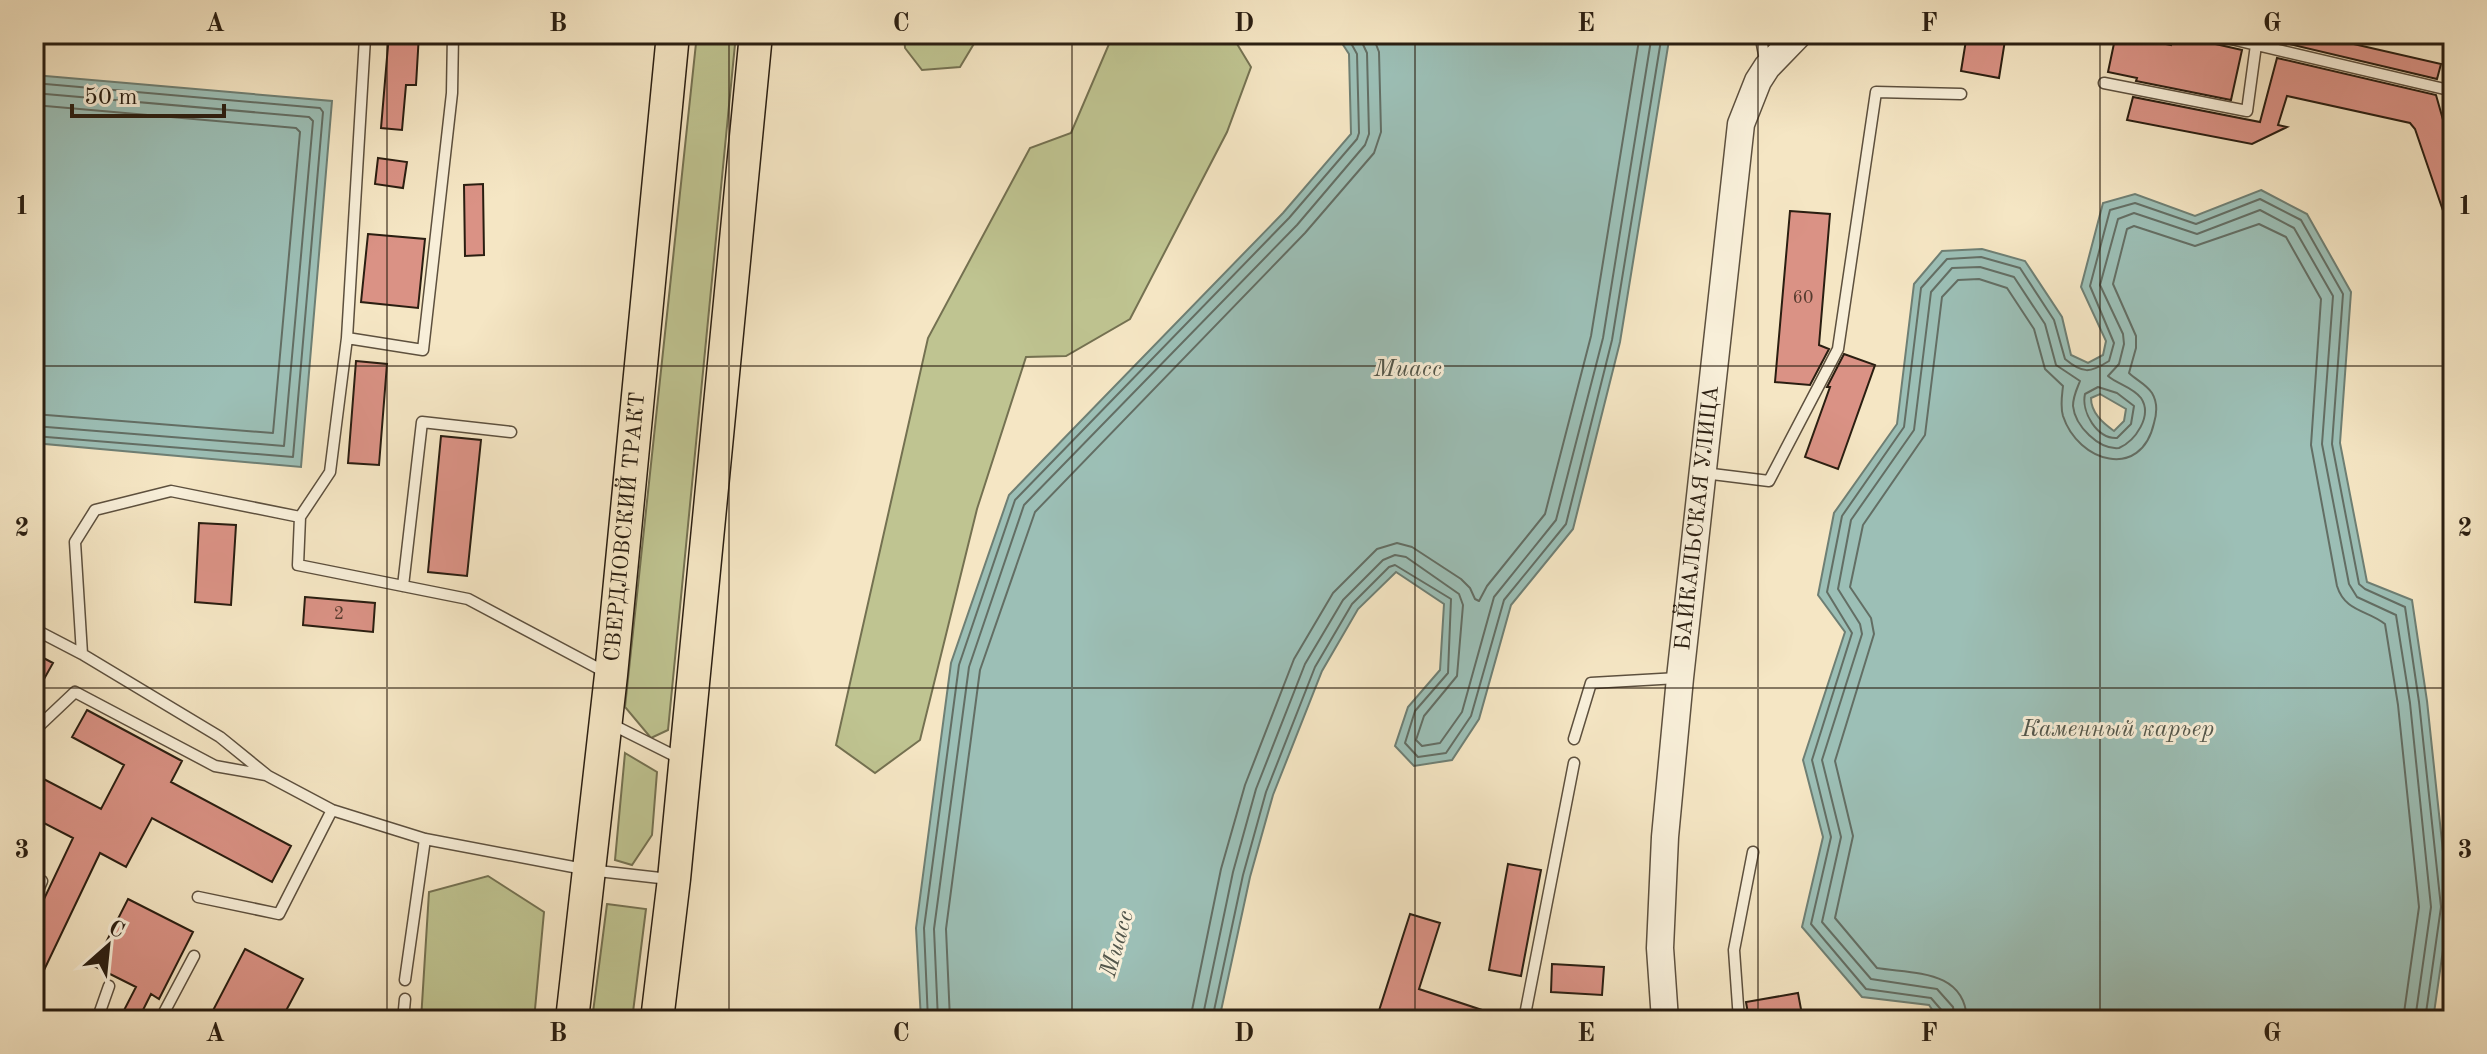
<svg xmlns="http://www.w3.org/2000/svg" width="2487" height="1054" viewBox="0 0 2487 1054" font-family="'Old Standard TT',serif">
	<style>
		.green { fill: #bfc491; stroke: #747151; stroke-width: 2 }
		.water { fill: #9cbfb6; stroke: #6e7f74; stroke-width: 2; fill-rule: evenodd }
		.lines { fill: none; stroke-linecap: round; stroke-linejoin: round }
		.shore { stroke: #636e64; stroke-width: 2 }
		.building { fill: #da9285; stroke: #2a1e11; stroke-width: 2 }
		.service-casing { stroke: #5d503e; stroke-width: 13 }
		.tertiary-casing { stroke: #5d503e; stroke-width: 29 }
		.primary-casing { stroke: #2a1e11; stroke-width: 35 }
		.path { stroke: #2a1e11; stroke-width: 4; stroke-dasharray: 6 4; stroke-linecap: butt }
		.service { stroke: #f8efd9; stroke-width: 10 }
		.tertiary { stroke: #f8efd9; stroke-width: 26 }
		.primary { stroke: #f5e6c4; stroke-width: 32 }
		.grid { fill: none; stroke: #2a1e11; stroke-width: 2; stroke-opacity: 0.55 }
		.labels { text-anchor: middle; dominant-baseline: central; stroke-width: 6; stroke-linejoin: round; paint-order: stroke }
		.number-label { font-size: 18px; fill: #563b2e }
		.street-label { font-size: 22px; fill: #2a1e11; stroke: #f8efd9 }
		.water-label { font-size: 24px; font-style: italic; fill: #52564b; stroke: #f8efd9 }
		.neatline { fill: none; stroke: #2a1e11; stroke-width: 3 }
		.grid-label { font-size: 26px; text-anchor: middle; font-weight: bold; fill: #2a1e11 }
	</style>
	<rect width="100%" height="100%" fill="#f5e6c4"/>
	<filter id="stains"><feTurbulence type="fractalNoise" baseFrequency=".0025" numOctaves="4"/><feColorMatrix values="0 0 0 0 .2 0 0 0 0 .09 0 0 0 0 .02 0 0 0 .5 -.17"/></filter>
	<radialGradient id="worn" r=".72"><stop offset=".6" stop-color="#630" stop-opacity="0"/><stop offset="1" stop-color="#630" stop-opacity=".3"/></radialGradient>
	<!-- green -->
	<path class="green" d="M697 34H736L668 730 651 738 625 707Z
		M904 34H978V37L960 67 922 70 905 48Z
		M1117 34H1231L1251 67 1227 132 1130 319 1066 356 1026 357 977 509 920 740 875 773 836 745 928 338 1030 148 1071 133 1109 44Z
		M625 753 657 772 652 835 632 865 615 860Z
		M488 876 544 912 534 1020H421L429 892Z
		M607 904 646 909 632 1020H592Z"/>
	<!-- water -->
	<path class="water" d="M1336 34H1670L1620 342 1573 529 1511 605 1479 719 1452 760 1414 766 1395 746 1408 707 1440 670 1444 604 1396 572 1358 609 1322 671 1273 795 1250 877 1219 1020H921L916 928 951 663 1009 495 1283 213 1351 134 1349 54Z
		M34 75 332 101 301 467 34 443Z
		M2261 190 2307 214 2351 292 2340 443 2367 582 2412 600 2427 701 2449 908 2433 1020H1939L1929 1005 1862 997 1802 927 1823 837 1803 760 1845 632 1818 595 1834 513 1897 424 1914 284 1942 251 1982 249 2025 261 2062 317 2071 355 2088 363 2103 355 2106 341 2081 287 2103 203 2135 194 2195 216ZM2100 394 2126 409 2124 421 2114 431C2103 423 2091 413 2091 398Z"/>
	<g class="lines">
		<!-- shore -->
		<path class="shore" d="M34 83 320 108 323 112 293 457 34 436
			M34 93 309 117 313 121 284 446 34 426
			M34 105 296 128 300 132 273 433 34 414
			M2098 387 2117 393 2134 406 2131 424 2117 438C2097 439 2081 412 2085 394Z
			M928 1020 924 928 959 665 1015 500 1289 218 1357 139 1359 133 1357 54 1346 34
			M938 1020 934 929 969 667 1024 505 1297 225 1365 145 1369 134 1367 53 1358 34
			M950 1020 946 929 980 670 1035 512 1305 233 1374 153 1381 132 1379 52 1372 34
			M1190 1020 1221 869 1245 785 1294 659 1333 593 1377 549 1397 543 1412 547 1461 579 1470 588 1475 599 1479 601 1487 586 1545 514 1591 336 1640 34
			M1202 1020 1233 872 1256 789 1305 664 1343 600 1383 560 1395 555 1406 557 1459 594 1463 605 1457 676 1424 716 1416 740 1422 746 1440 743 1462 712 1494 597 1556 520 1603 338 1652 34
			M1212 1020 1243 875 1266 792 1315 667 1352 604 1389 567 1395 565 1451 599 1448 673 1415 711 1405 743 1418 757 1446 753 1471 716 1504 600 1566 524 1612 340 1662 34
			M1945 1020 1944 1013 1931 998 1866 989 1811 924 1831 837 1812 760 1852 633 1827 592 1842 516 1904 427 1921 288 1947 259 1981 257 2020 268 2054 320 2065 359C2083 374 2090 373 2109 361L2114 343 2090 286 2110 210 2135 203 2196 224 2260 199 2301 220 2343 294 2332 444 2359 584 2365 589 2405 607 2419 702 2441 907 2425 1020
			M1955 1020 1953 1007 1937 989 1871 979 1822 922 1841 837 1822 760 1862 634 1860 624 1838 589 1851 520 1914 430 1931 292 1952 268 1980 267 2014 277 2045 324 2056 365 2080 381C2077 389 2073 396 2073 406 2075 426 2099 450 2119 448 2135 441 2153 416 2141 398 2133 387 2117 384 2108 376L2119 364 2124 344 2123 334 2100 285 2118 219 2134 213 2197 234 2260 210 2294 228 2333 296 2322 444 2349 584 2357 597 2396 615 2410 703 2431 907 2415 1020
			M1967 1020C1965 969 1913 974 1877 968L1835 918 1853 836 1835 761 1874 634 1871 618 1850 587 1863 525 1925 435 1942 297 1958 280 1979 279 2007 288 2034 329 2045 369 2063 386C2062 396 2060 406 2063 416 2078 462 2141 481 2154 423 2157 413 2158 403 2152 393 2146 384 2136 380 2129 373L2136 348V336L2113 284 2127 229 2134 226 2195 246 2259 224 2286 237 2321 299 2311 445 2337 586C2345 612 2368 610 2385 624L2398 705 2419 907 2403 1020"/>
	</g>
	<!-- building -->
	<path class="building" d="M389 34H419L416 85H406L402 130 381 128Z
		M1967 34H2006L1999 78 1961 71Z
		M2116 34 2171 45 2173 34H2202L2207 42 2242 50 2231 100 2136 81 2137 78 2108 72Z
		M2283 34H2310L2441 64 2437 79 2281 42Z
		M2277 58 2436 95 2453 155V231H2450L2415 129 2410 123 2287 96 2278 125 2287 127 2252 144 2127 120 2133 97 2260 122Z
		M378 158 407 162 403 188 375 184Z
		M483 184 484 255 465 256 464 185Z
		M1790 211 1830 214 1819 345 1829 349 1810 385 1775 382Z
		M368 234 425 239 418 308 361 302Z
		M1844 354 1875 365 1838 469 1805 457 1830 387H1827Z
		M356 361 387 364 379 465 348 463Z
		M441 436 481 440 467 576 428 572Z
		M199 523 236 525 231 605 195 602Z
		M305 597 375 603 373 632 303 625Z
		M34 653 53 663 34 697Z
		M87 710 182 761 171 782 291 846 272 882 152 818 126 867 100 853 34 991V920L73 838 34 818V774L101 809 124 765 72 737Z
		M1508 864 1541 870 1521 976 1489 970Z
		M128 899 193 932 159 999 151 994 138 1020H119L136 987 94 966Z
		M1410 914 1440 923 1419 989 1503 1017 1502 1020H1376Z
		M245 949 303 979 281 1020H208Z
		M1552 964 1604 967 1602 995 1551 992Z
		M1798 993 1803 1020H1749L1746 1002Z"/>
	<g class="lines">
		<!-- service casing -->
		<g class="service-casing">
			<path id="service" d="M369 34 365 38 347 338 330 472 300 517 298 565 468 599 607 673
				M1760 34 1766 65
				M2210 34 2453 91
				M2104 83 2247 111 2256 45
				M347 338 423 350 452 93 453 34
				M1704 473 1769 481 1838 349 1876 92 1961 94
				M403 586 422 422 511 432
				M34 629 82 654 220 737 268 776 332 810 425 839 589 870 669 879
				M82 654 75 542 95 510 171 491 300 517
				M609 723 681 759
				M34 724 39 726 75 692 215 766 266 775
				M1574 739 1591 683 1678 678
				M198 897 279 914 332 810
				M34 899 42 881
				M405 980 425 839
				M97 1020 109 986
				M160 1020 194 956
				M403 1020 405 999
				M1524 1020 1574 763
				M1739 1020 1734 950 1753 852"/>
		</g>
		<!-- tertiary casing -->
		<g class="tertiary-casing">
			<g id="tertiary">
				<path id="s1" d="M1665 1020 1660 948 1665 837 1680 678 1741 124 1758 81 1767 67 1799 34"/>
			</g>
		</g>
		<!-- primary casing -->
		<g class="primary-casing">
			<g id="primary">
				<path id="s2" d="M572 1020 611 675 673 34"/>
				<path d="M657 1020 674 879 756 34"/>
			</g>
		</g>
		<!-- path -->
		<path class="path" d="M337 34 351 36
			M2428 34 2453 41"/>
		<!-- service -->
		<use href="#service" class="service"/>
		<!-- tertiary -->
		<use href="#tertiary" class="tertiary"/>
		<!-- primary -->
		<use href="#primary" class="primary"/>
	</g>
	<!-- grid -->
	<path class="grid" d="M387 34V1020M729 34V1020M1072 34V1020M1415 34V1020M1758 34V1020M2100 34V1020M34 366H2453M34 688H2453"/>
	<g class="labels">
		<!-- number labels -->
		<g class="number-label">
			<text x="1803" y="298">60</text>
			<text x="339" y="614">2</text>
		</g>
		<!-- street labels -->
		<g class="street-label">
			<text stroke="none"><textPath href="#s1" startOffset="504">БАЙКАЛЬСКАЯ УЛИЦА</textPath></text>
			<text stroke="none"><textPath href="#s2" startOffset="496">СВЕРДЛОВСКИЙ ТРАКТ</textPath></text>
		</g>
		<!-- water labels -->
		<g class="water-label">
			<text x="1408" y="370">Миасс</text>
			<text x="2118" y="730">Каменный карьер</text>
			<text transform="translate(1118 944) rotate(-74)">Миасс</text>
		</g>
	</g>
	<!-- margin -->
	<rect width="2487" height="1054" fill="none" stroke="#f5e6c4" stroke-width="88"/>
	<!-- north arrow -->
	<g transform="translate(108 946) rotate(27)" stroke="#f8efd9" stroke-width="6" paint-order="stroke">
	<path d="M0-6L14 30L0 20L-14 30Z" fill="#2a1e11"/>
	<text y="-12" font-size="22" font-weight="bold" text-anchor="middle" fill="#2a1e11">С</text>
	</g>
	<!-- scale -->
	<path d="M72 104v12h152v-12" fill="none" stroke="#2a1e11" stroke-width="4"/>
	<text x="84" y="104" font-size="24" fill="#2a1e11" stroke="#f8efd9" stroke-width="6" paint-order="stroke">50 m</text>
	<rect x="44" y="44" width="2399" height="966" class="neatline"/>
	<g class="grid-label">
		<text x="215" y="31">A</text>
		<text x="558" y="31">B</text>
		<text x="901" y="31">C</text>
		<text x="1244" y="31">D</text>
		<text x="1586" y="31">E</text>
		<text x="1929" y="31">F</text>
		<text x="2272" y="31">G</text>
		<text x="22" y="214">1</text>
		<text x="2465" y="214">1</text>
		<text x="22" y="536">2</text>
		<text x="2465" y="536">2</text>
		<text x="22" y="858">3</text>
		<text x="2465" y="858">3</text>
		<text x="215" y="1041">A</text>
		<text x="558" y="1041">B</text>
		<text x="901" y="1041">C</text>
		<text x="1244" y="1041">D</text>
		<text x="1586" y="1041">E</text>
		<text x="1929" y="1041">F</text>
		<text x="2272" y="1041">G</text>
	</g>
	<rect width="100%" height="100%" filter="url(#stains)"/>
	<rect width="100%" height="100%" fill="url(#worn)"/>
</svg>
